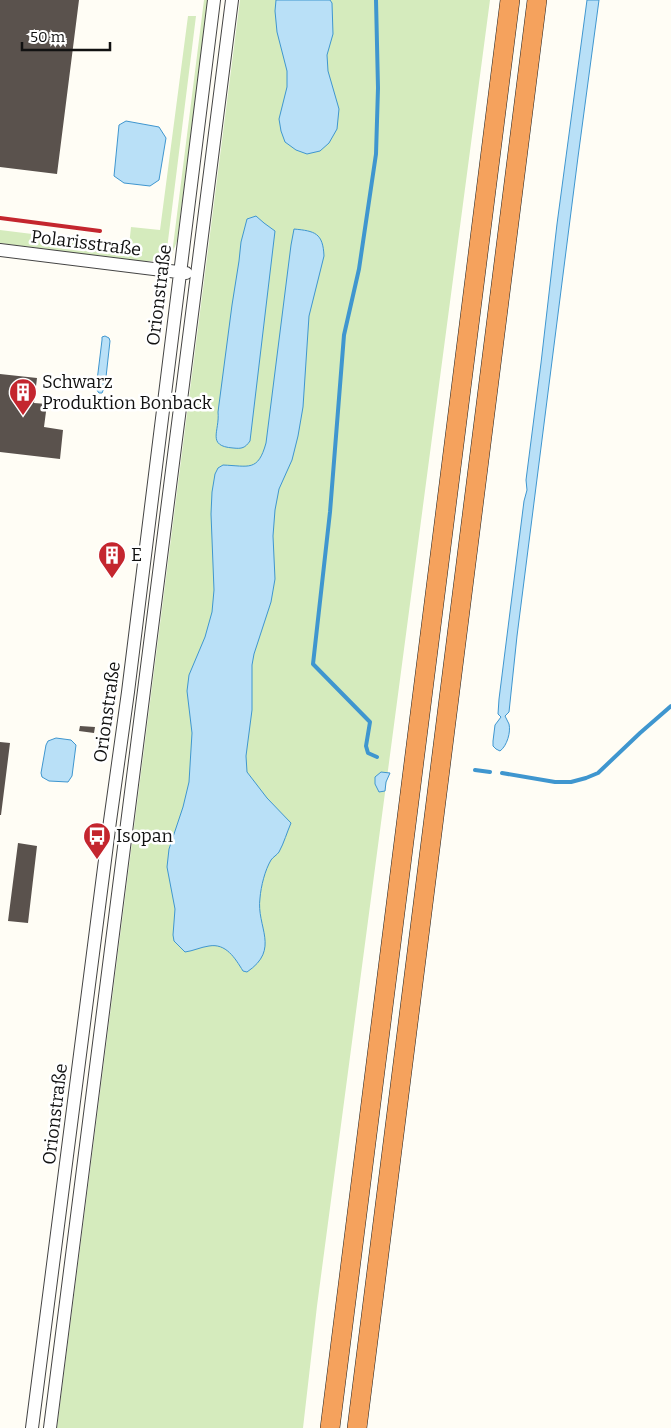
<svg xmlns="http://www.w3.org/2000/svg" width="671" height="1428" viewBox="0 0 671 1428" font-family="Bitter,serif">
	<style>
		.green { fill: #d5ebbd }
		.water { fill: #b9e0f7; stroke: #3f96cf }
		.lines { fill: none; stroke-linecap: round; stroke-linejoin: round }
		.stream { stroke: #3f96cf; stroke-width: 4 }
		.building { fill: #5a524d }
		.minor-casing { stroke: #444; stroke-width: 14 }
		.highway-casing { stroke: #222; stroke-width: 20 }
		.minor { stroke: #fff; stroke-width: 12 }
		.highway { stroke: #f5a25d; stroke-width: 19 }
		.rail { stroke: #c4262e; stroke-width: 4 }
		.labels { text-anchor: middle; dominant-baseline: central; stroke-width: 5; stroke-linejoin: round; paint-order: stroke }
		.street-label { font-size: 18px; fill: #111; stroke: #fff }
		.poi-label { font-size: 18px; fill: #111; stroke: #fff; text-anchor: start }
	</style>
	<rect width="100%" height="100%" fill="#fffdf5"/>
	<!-- green -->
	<path class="green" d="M204 0H208L177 241 172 254Z
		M240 0H490L317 1306 303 1428H57Z
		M188 16H196L166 257 152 261H136L0 243V230L129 246 131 227 160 230Z"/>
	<!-- water -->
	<path class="water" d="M276 0H330L332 3 333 34 327 55 328 71 339 109 337 129 329 143 320 151 307 154 296 150 285 142 281 131 279 119 287 87V71L277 32 275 11Z
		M587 0H599L578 157 517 636 509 712 505 716C506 719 508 721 509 724 511 732 507 746 500 751L496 749 493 746V741L495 725 501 717 498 714 499 699 524 501 527 490 526 480 541 363 557 224Z
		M126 121 159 127 166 138 159 180 150 186 124 183 114 176 119 125Z
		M256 216 264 223 275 231 250 441C245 448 242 449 233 448 206 446 220 431 218 412L232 305 239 261 241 242 247 219Z
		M294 229C315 231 323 233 324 256L309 316 303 407 298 436 292 460 279 489 275 510 273 536 275 579 271 602 254 654 252 665V710L246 756 247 772 267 798 291 823C287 832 284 843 279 852 277 855 273 857 271 860 265 870 261 886 260 898 256 927 281 949 247 972L243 971C235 958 226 943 209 946 201 947 193 951 185 952L174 941 173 935 175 909 167 867 169 849 183 807 189 782 192 733 187 691 189 675 205 637 212 612 214 590 211 514 212 492 215 474 218 468 223 465C249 466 258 472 266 443L291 245Z
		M105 336 109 338 110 341 105 386 102 393H99L96 389 102 340V337Z
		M56 738 71 740 76 745 72 776 68 782 49 781 42 777 41 773 46 745 48 741Z
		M381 772 390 773 386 782 385 791 379 792 375 784V777Z"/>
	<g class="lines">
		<!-- stream -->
		<path class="stream" d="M376 0 378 88 376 154 359 269 344 335 330 512 313 664 370 722 366 746 368 753 377 757
			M475 770 490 772
			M502 773 555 782H571L586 778 598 773 640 733 671 706"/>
	</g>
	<!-- building -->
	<path class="building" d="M0 0H79L57 174 0 167Z
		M0 374 37 378 34 403 47 404 44 427 63 430 60 459 0 452Z
		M80 726 95 727 94 733 79 731Z
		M0 742 10 743 1 815H0Z
		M18 843 37 846 28 923 8 921Z"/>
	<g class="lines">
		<!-- minor casing -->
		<g class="minor-casing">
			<path id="minor" d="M0 250 186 273
				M32 1428 110 821 128 692 214 0
				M50 1428 232 0"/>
		</g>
		<!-- highway casing -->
		<g class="highway-casing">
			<path id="highway" d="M330 1428 510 0
				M357 1428 537 0"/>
		</g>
		<!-- minor -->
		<use href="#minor" class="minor"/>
		<!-- highway -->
		<use href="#highway" class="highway"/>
		<!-- rail -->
		<path class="rail" d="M0 218 100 231"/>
	</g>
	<!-- icons -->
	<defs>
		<g id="building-pin" transform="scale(1.4375)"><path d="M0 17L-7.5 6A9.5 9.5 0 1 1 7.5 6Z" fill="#c4262e" stroke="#fff"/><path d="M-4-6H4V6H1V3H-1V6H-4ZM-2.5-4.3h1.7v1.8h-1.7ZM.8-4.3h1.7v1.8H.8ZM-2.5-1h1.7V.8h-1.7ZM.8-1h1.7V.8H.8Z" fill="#fff"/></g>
		<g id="bus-pin" transform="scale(1.4375)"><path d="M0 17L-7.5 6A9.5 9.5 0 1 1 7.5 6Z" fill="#c4262e" stroke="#fff"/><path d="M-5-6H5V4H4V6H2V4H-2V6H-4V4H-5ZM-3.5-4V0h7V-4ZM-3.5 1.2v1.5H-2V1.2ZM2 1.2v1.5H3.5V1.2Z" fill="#fff"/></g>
	</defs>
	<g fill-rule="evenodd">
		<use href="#building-pin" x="23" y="392"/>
		<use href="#building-pin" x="112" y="555"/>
		<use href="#bus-pin" x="97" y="836"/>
	</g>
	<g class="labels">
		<!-- street labels -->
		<g class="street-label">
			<text transform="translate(86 243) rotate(7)">Polarisstraße</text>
			<text transform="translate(159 295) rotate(-83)">Orionstraße</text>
			<text transform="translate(107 712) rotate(-82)">Orionstraße</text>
			<text transform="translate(55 1114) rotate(-83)">Orionstraße</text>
		</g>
		<!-- poi labels -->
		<g class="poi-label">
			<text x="42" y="382">Schwarz<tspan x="42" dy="21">Produktion Bonback</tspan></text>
			<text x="131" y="555">E</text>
			<text x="116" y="836">Isopan</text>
		</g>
	</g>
	<!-- scale -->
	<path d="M22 42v8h88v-8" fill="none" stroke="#111111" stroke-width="2.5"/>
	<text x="30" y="42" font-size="15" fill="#111111" stroke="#ffffff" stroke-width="4" paint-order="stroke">50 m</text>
</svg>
